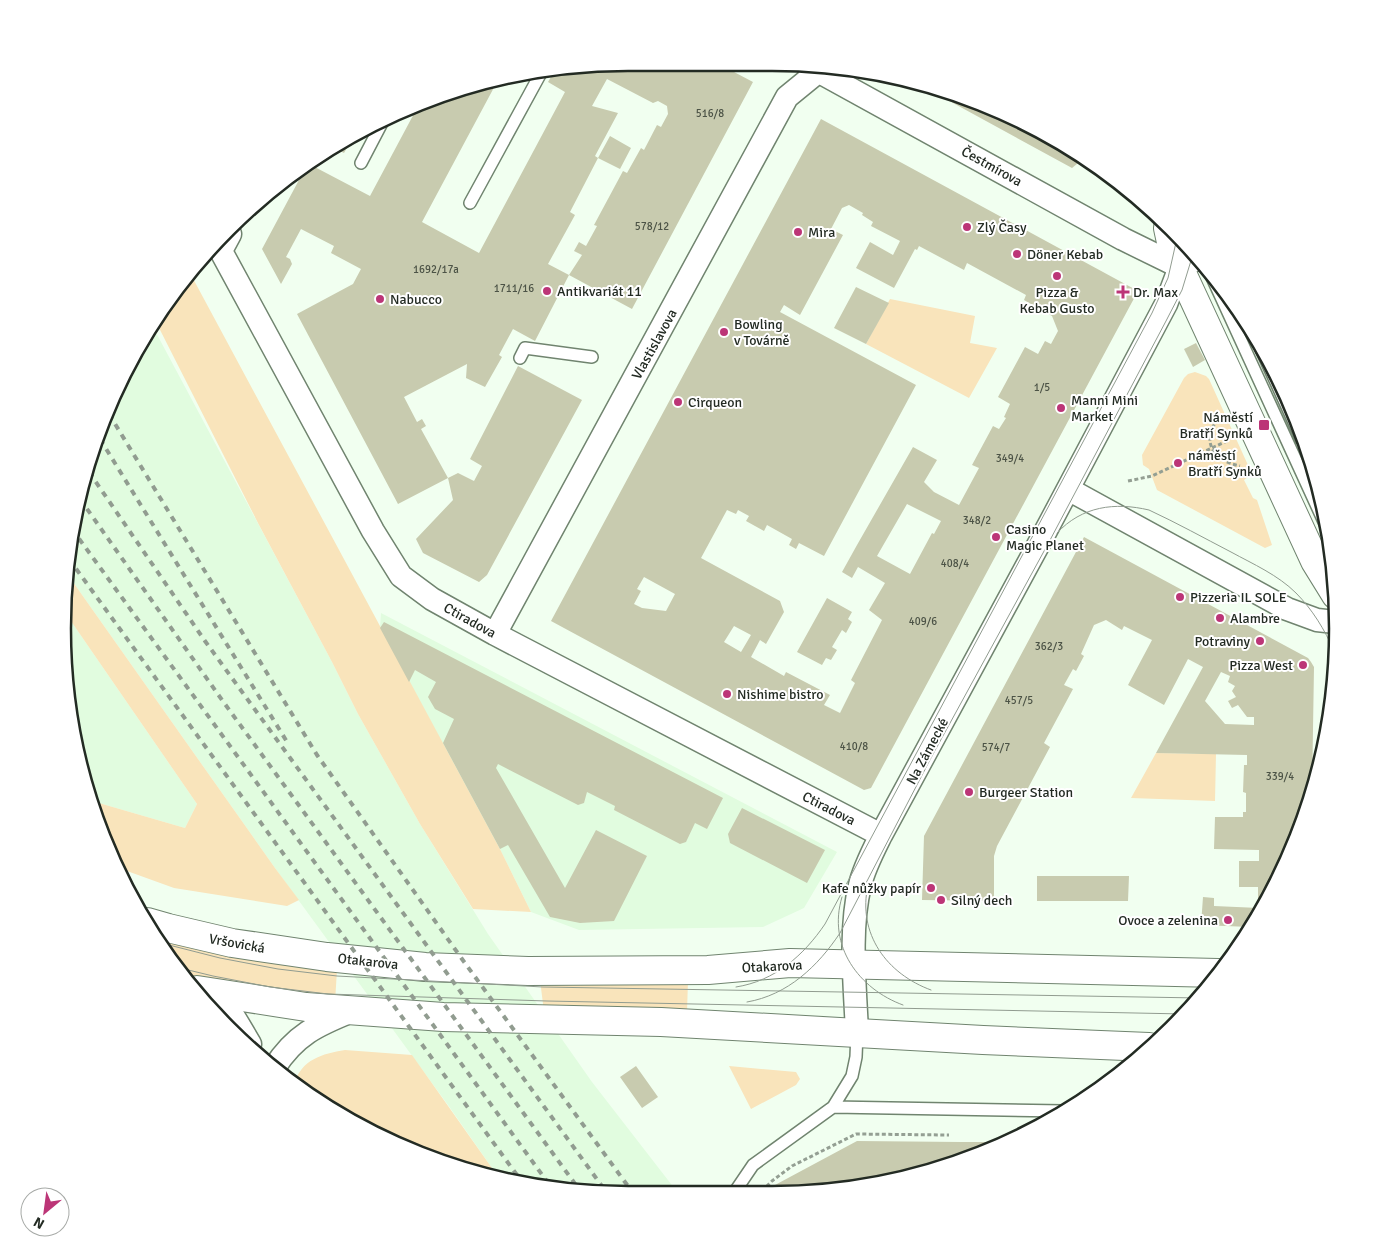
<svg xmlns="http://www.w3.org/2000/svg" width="1400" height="1257" font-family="Signika,sans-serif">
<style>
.built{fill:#e1fcdf}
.green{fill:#f9e4bb}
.building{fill:#c8cbaf;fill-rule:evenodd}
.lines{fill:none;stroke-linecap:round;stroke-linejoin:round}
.service-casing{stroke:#70846f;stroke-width:14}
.minor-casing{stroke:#70846f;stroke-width:25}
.tertiary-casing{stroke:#70846f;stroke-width:30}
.secondary-casing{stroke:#70846f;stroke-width:30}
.path{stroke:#949f93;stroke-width:3;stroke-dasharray:4 2.5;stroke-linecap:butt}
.service{stroke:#fff;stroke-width:11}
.minor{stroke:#fff;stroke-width:22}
.tertiary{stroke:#fff;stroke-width:28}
.secondary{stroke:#fff;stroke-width:28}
.tram{stroke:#919c90;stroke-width:1}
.rail{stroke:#919c90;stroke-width:4;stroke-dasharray:6 6;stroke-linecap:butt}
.poi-dot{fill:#bc3577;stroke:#fff;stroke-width:2}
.labels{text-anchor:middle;stroke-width:4;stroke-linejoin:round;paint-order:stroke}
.number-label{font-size:11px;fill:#4c5346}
.street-label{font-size:14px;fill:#232b23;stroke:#fff}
.poi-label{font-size:14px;fill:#232b23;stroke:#fff;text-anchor:start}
.rim{fill:none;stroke:#232b23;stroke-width:2.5}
</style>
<rect width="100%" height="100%" fill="#f1fff0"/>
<path class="built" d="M153,327l179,335 26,52 62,110 68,110 104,148 86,111h-87l-92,-15 -51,-73 -173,-237 -207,-293 5,-57 48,-140z
M64,611l133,193 -12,24 -93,-27 -10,-26 -19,-146z
M381,613l456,239 -33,56 -41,19 -184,3 -48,-18 -31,-63 -120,-221z"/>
<path class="green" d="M190,273l310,576 31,63 -58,-3 -53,-85 -62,-110 -26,-52 -73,-137 -103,-203 24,-38z
M890,299l85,17 -5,27 27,5 -28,50 -103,-54z
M1195,372l11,4 3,3 43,95 -8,6 9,18 4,2 15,45 -7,3 -108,-58 -8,-21 -6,-4 -1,-10 42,-77 4,-4z
M68,575l207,293 24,32 -12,6 -113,-18 -58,-21 -24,-66 93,27 12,-24 -133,-193z
M1156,753l60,1 -1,47 -84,-3z
M155,934l182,36 -2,32 -121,-19 -33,-9z
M540,980l148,1 -1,31h-143z
M345,1050l67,5 87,123 -17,-3 -104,-39 -84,-52c8,-25 28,-30 51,-34z
M729,1066l67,6 4,7 -4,6 -45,24z"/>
<path class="building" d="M628,62l89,1 36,19 -121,227 -63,-34 13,-20 -8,-4 5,-9 7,4 11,-20 -3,-1 29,-54 4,2 14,-25 3,2 13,-25 4,2 7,-13 -1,-8 -9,-5 -5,2 -46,-24 -15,27 26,7 -23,43 3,2 -28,54 5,3 -27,49 21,11 -34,66 -22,-12 -14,26 3,2 -17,30 -19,-9 1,-14 -63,33 13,25 5,-3 4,7 -5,3 27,49 10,-5 16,8 8,-15 -12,-7 48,-93 64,34 -95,175 -8,7 -56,-29 -7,-14 37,-39 -5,-22 -50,26 -101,-190 56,-30 8,-15 -30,-16 3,-7 -33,-17 -15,28 4,2 2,5 -11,20 -19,-35 45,-84 2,-1 61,32 47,-88 81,-28 -76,142 57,31 86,-161 -17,-10 7,-12z
M922,86l66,19 67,33 28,21 -11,9z
M821,119l317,172 -267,497 -7,2 -313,-169zM849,205l14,8 -1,2 11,7 -2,4 29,15 -7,14 -23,-13 -14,26 38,20 21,-39 2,1 2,-4 45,24 3,-7 59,32 -2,5 28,16 6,15 -7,13 -6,-3 -7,13 -13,-7 -27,50 12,7 -6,13 2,1 -7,11 -6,-3 -21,39 7,3 -20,37 -25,-13 -10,-10 13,-22 -24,-13 -56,98 -15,27 10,6 6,-11 27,16 -16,27 13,10 -31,60 4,3 -15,30 -16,-8 6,-10 -44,-23 -2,4 -33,-19 9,-17 6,4 18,-32 -4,-11 -79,-43 26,-48 9,4 2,-4 11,6 -3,5 18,10 3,-6 25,14 -3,6 7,4 3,-6 25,13 92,-171 -136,-73 4,-7 16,10 43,-80 -12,-6 11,-21zM907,504l34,17 -7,13 -2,-1 -22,41 -33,-18zM644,577l31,17 -9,17 -24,-3 -8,-4 7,-13 -4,-2zM734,626l17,9 -10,17 -17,-10z
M610,136l21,12 -11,21 -22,-11z
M353,137l-9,16 -10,-5 14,-8z
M856,287l33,16 -23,41 -32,-16z
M1196,343l9,17 -12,7 -9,-18z
M1084,537l224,121 3,4 3,5 -2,125 -5,19 -44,96h-5v-20h-19v-26h20v-11l-45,-1 1,-32h28v-5h3v-19l-3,-1 1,-27h3v-10l-91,-2 47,-86 -15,-8 -24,46 -36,-20 24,-45 -28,-14 -2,4 -16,-10 -12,5 -13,29 3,2 -8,15 -3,-2 -9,16 9,4 -29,54 6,4 -53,99 -3,10v45l-72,-1 2,-64zM1221,672l9,4 -2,6 7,4 -3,5 4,6 -8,4 4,7 6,-3 9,12h7v8l-29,-1 -20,-23z
M827,598l25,14 -4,7 4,3 -6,11 -4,-3 -10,17 5,3 -6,10 -5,-2 -4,7 -25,-13z
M384,622l339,176 -16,31 -12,-6 -9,19 -6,2 -66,-34 1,-4 -28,-14 -3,11 -6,2 -80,-41 -2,4 69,120 31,-58 51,26 -33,65 -34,2 -30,-6 -42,-72 -8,4 -57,-106 11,-24 -19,-10 -7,-12 8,-15 -21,-12 -6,12 -29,-54z
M742,808l83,42 -18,33 -77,-40 -2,-9z
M1037,876h92l-1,25h-91z
M1203,897l11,1v8l45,2v8l-9,11 -49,-2z
M636,1066l22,31 -16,11 -22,-31z
M857,1141l104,1h46l-89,33 -110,18h-28l-5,-8z"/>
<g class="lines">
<g class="service-casing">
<path id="service" d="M361,163l23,-44
M470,203l72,-132
M1210,273l116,253
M1261,349l41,91
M520,358l5,-10 67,9
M833,1107l230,4
M734,1193l19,-28 80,-58 19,-31 4,-19 1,-25"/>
</g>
<g class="minor-casing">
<path id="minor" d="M807,65l316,174 57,28
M230,234l-7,13 -1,6 151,278 28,45 31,23 63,35 386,201
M1068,489l219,120 30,11 18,2
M495,634l292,-537 38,-31
M210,1003l24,14 16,27
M857,1032c-2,-46 -8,-102 3,-147 4,-17 13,-34 21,-50l161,-297 124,-234 14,-37 17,-8
M274,1068c21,-33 43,-43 78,-57"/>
</g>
<g class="tertiary-casing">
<path id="tertiary" d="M1168,228l6,28 141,305 21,34"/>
</g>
<g class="secondary-casing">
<path id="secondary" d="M147,922l21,6 64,15 95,14 98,10 103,4 180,-1 82,-7 428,10
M197,990l109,17 137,10 218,5 322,18 166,7"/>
</g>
<path class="path" d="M1218,419c-18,23 -4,42 22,47
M1128,481l24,-5 77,-36
M762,1191l10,-10 20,-15 64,-32 93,1"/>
<use href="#service" class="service"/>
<use href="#minor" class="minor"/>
<use href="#tertiary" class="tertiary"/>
<use href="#secondary" class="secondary"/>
<path class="tram" d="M1057,533c25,-27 58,-31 92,-23 28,13 55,28 82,42 22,12 47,23 65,41 16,16 29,37 38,58
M868,885c-11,49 19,89 63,105
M842,897c-15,49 17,92 61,108
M161,943l59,15 58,11 59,7 206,11 657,11
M176,967l37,9 57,11 58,7 219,7 637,13
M736,987c39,-6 68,-32 89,-63l327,-611 16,-35 9,-40
M747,1002c41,-7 71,-36 93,-69l92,-177 117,-214 117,-221 16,-31 11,-36"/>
<path class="rail" d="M109,414l208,341 145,204 171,234
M100,439l189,306
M89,472l116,169 402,552
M80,499l142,201 359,492
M72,529l479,658
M69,559l453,623"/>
</g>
<g class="poi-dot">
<circle cx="967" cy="227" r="5"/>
<circle cx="798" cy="232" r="5"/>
<circle cx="1017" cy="254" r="5"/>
<circle cx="1057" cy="276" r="5"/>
<circle cx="547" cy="291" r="5"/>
<path d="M1120.5 284.5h5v5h5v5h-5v5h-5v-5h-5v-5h5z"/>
<circle cx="380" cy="299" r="5"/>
<circle cx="724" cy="332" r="5"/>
<circle cx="678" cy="402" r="5"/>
<circle cx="1061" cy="408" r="5"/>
<rect x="1258" y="419" width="12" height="12" rx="2.5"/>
<circle cx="1178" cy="463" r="5"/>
<circle cx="996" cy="537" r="5"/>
<circle cx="1180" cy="597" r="5"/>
<circle cx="1220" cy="618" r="5"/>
<circle cx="1260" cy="641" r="5"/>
<circle cx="1303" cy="665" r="5"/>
<circle cx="727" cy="694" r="5"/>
<circle cx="969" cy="792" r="5"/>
<circle cx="931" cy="888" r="5"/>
<circle cx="941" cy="900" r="5"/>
<circle cx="1228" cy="920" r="5"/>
</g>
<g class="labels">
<g class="number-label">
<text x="710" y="117">516/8</text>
<text x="652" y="230">578/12</text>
<text x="436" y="273">1692/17a</text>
<text x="514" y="292">1711/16</text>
<text x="1042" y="391">1/5</text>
<text x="1010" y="462">349/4</text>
<text x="977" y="524">348/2</text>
<text x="955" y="567">408/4</text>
<text x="923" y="625">409/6</text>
<text x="1049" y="650">362/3</text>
<text x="1019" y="704">457/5</text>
<text x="854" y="750">410/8</text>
<text x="996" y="751">574/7</text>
<text x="1280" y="780">339/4</text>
</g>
<g class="street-label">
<text transform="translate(992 166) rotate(29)" y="5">Čestmírova</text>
<text transform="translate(654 344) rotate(-61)" y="5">Vlastislavova</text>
<text transform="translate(470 620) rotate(29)" y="5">Ctiradova</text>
<text transform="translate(927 751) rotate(-62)" y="5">Na Zámecké</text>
<text transform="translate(829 808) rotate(27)" y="5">Ctiradova</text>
<text transform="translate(237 943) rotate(10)" y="5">Vršovická</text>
<text transform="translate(368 961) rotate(6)" y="5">Otakarova</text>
<text transform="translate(772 966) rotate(-3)" y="5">Otakarova</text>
</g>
<g class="poi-label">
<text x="977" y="232">Zlý Časy</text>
<text x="808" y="237">Mira</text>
<text x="1027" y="259">Döner Kebab</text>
<text x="557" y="296">Antikvariát 11</text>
<text x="1057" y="297" text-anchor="middle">Pizza &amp;<tspan x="1057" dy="16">Kebab Gusto</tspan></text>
<text x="1133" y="297">Dr. Max</text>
<text x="390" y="304">Nabucco</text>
<text x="734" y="329">Bowling<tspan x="734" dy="16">v Továrně</tspan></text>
<text x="1071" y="405">Manni Mini<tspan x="1071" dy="16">Market</tspan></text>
<text x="688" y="407">Cirqueon</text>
<text x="1253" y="422" text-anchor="end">Náměstí<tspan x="1253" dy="16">Bratří Synků</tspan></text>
<text x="1188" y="460">náměstí<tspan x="1188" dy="16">Bratří Synků</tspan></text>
<text x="1006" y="534">Casino<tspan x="1006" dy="16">Magic Planet</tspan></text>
<text x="1190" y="602">Pizzeria IL SOLE</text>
<text x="1230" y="623">Alambre</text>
<text x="1250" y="646" text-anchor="end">Potraviny</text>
<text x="1293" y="670" text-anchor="end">Pizza West</text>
<text x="737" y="699">Nishime bistro</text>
<text x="979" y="797">Burgeer Station</text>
<text x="921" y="893" text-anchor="end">Kafe nůžky papír</text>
<text x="951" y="905">Silný dech</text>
<text x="1218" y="925" text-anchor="end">Ovoce a zelenina</text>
</g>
</g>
<path d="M0 0H1400V1257H0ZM628 71H772A557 557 0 0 1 1329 628V629A557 557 0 0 1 772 1186H628A557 557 0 0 1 71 629V628A557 557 0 0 1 628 71Z" fill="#fff" fill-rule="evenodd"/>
<path class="rim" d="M628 71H772A557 557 0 0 1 1329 628V629A557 557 0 0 1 772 1186H628A557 557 0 0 1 71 629V628A557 557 0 0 1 628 71Z"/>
<g transform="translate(45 1212) rotate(209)"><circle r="24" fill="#ffffff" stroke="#a7aaa7"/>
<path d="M0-4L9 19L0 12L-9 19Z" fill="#bc3577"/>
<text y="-8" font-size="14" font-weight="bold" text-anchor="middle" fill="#232b23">N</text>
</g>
</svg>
